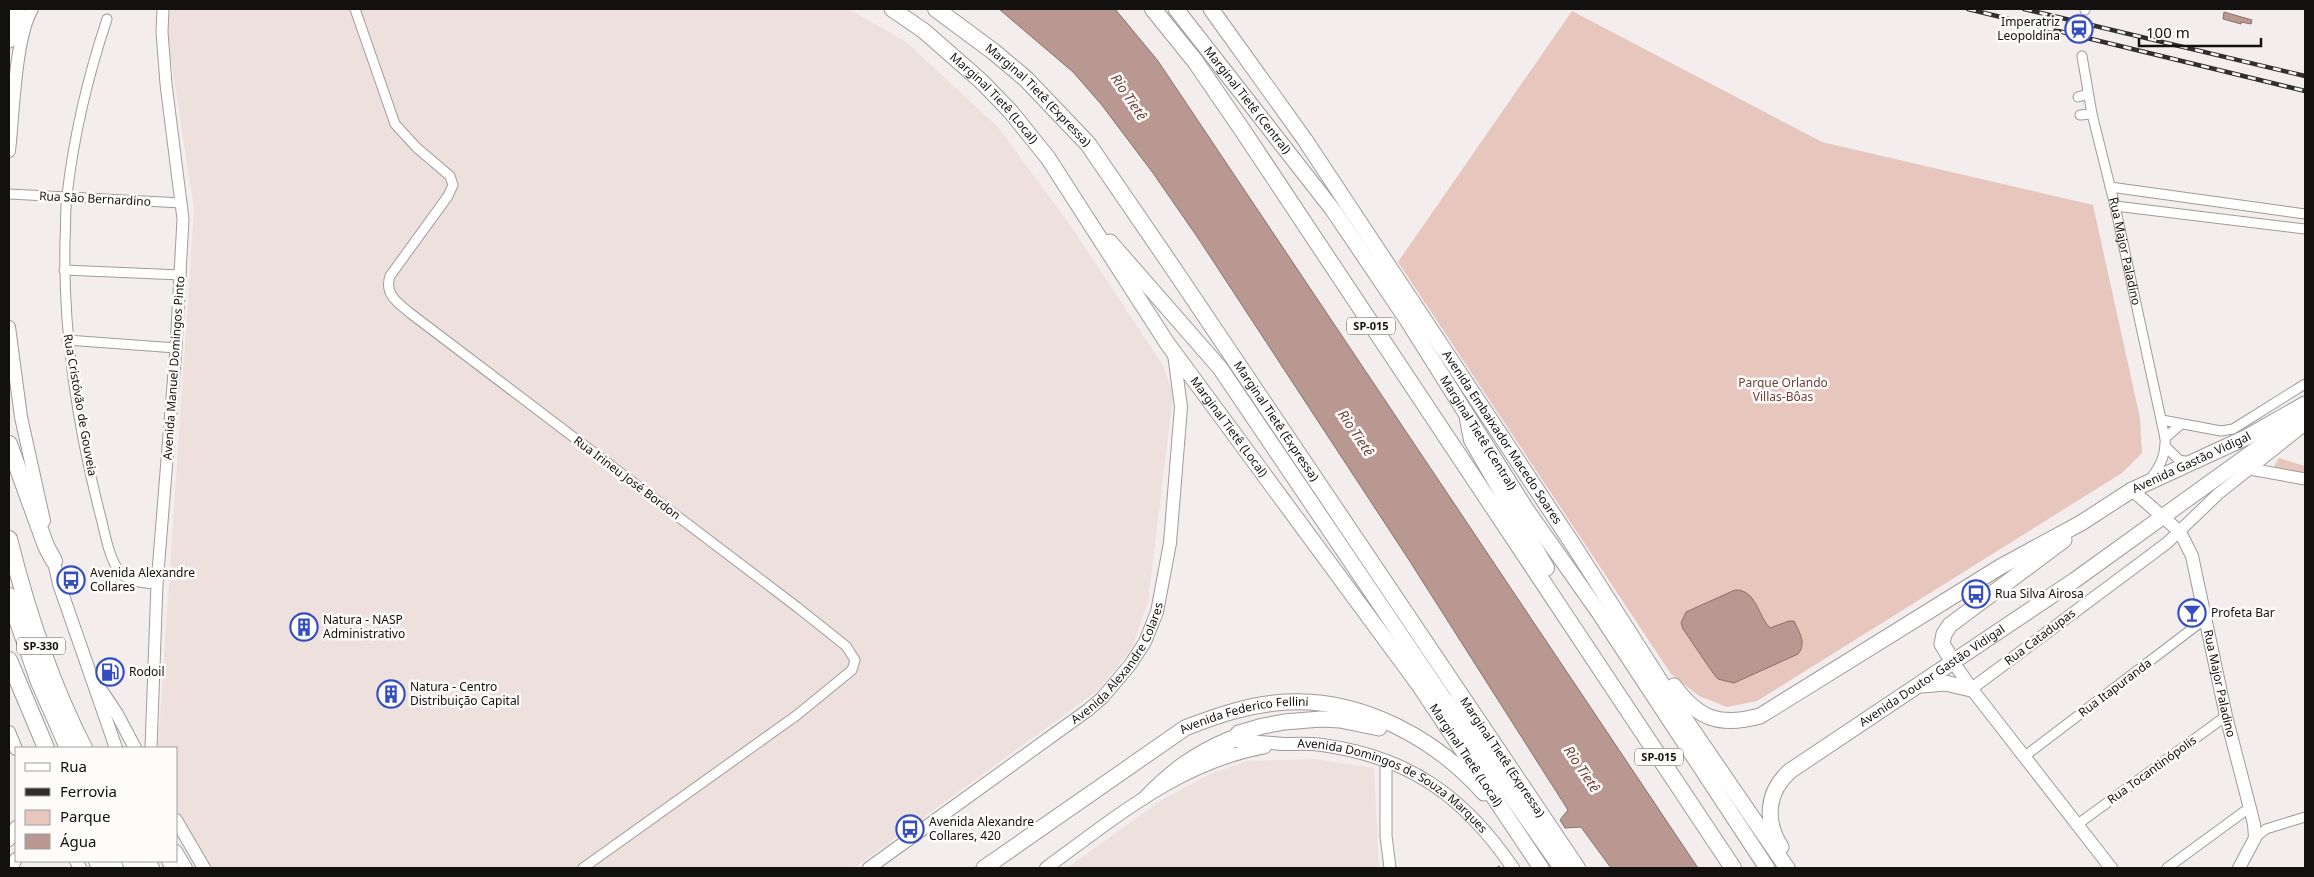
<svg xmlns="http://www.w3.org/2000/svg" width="2314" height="877" font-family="'Noto Sans',sans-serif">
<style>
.built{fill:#eee0dd}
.green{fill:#e7c6be}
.water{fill:#b99891;stroke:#87706a}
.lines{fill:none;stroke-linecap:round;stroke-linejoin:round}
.stream{stroke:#87706a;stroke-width:2.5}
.minor-casing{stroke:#a09b9a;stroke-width:11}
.tertiary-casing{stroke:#a09b9a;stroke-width:13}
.secondary-casing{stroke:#a09b9a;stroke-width:14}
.trunk-casing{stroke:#a09b9a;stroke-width:17}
.motorway-casing{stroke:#a09b9a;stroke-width:18}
.minor{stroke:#fff;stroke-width:9}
.tertiary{stroke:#fff;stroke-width:11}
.secondary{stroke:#fff;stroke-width:12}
.trunk{stroke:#fff;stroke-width:15}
.motorway{stroke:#fff;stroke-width:16}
.rail-casing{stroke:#312f2e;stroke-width:4.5}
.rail{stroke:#fefcfb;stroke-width:2.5;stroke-dasharray:8;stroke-linecap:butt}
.labels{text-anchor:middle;stroke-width:5;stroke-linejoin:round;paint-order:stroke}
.shield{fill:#fefcfb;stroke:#5a5856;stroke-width:1}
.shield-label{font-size:11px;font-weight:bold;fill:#131110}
.poi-label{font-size:12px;fill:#131110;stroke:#fefcfb;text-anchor:start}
.street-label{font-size:12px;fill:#131110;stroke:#fefcfb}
.park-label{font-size:12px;fill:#703f35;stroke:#fefcfb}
.water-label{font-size:14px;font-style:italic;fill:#734338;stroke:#fefcfb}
</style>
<rect width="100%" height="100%" fill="#f3eeed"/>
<path class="built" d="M170,9h679l57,33 92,85 72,98 94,142 9,28 -25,207 -16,46 -35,43 -243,177h-645l-33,-55v-65h-18l36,-539 -26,-169z
M1314,759l60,9 5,100h-312l96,-69 47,-25 37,-13z"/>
<path class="green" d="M1572,11l250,131 271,63 47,213 2,35 -20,20 -365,228 -30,6 -28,-11 -28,-22 -273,-412z
M2279,458l26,8v9l-32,-7z"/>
<path class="water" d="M999,9h116l43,52 540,807h-87l-30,-41 -16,1 -5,-8 8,-10 -159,-250 -211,-322 -45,-65 -52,-69 -28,-32z
M2224,12l28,8 -1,4 -10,-2v2l-18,-5z
M1735,590c21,-1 23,26 35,38l19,-7h5c5,11 13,22 4,33l-64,29 -16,-4 -5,-6 -30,-44 -2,-6 5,-11z"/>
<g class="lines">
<path class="stream" d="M1498,868l1,-1"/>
<g class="minor-casing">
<g id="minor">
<path d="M355,9l40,115 22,24 33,28 3,9 -5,11 -58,80c-6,18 7,26 20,37l387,294 49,39 9,14 -3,10 -55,45 -214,153"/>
<path d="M2085,10v-1"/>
<path d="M107,19c-19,57 -33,116 -40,176 -2,15 -1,31 -2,46 -2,92 12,184 35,273 5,18 8,42 19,57 9,12 24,12 38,13"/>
<path id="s1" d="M2082,56l10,58 23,92 50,232c1,16 -4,27 -14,40"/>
<path d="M2078,97l10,-3"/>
<path d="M2080,115l12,-1"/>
<path d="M2110,187l195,27"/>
<path d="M9,194l173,9"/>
<path d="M2115,206l190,23"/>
<path d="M64,270l117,5"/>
<path d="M67,340l109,8"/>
<path d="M2162,420l59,11 12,-2 72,-45"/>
<path d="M2165,438l16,-14"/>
<path d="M2166,447l13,13 11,2"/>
<path d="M2025,756l180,-137"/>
<path d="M2078,824l148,-108"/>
<path d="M2255,838l11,-9 39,-12"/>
<path d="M2167,868l82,-60"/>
</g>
</g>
<g class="tertiary-casing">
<path id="tertiary" d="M2250,469l55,10
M1971,689l196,-146 51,-49 87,-69
M151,748l6,-164 19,-236 7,-129 -17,-135 -4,-52 1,-23
M1386,761v75l4,32"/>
</g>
<g class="secondary-casing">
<g id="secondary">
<path d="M9,151c4,-35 6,-114 23,-142"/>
<path d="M9,327l12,90 23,104"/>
<path id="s2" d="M2132,490l48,42 12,24 34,160 28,108 1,14 -16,30"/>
<path d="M52,553l7,31 57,164"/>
<path d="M1953,662l21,30 137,176"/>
<path d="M101,690l16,24 18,34"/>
<path d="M9,732l7,17"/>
<path id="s3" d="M1143,799c26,-28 52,-47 86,-61l9,3c15,0 31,2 46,3 12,0 25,-1 38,1 87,12 142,51 191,123"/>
<path d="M176,820l28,48"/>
<path d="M9,840l7,-13"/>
<path d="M176,851l10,17"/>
<path d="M76,861l4,7"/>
<path d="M168,861l4,7"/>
<path d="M11,868l5,-9"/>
<path id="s4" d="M869,868l219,-158 14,-12 28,-33 15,-23 12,-30 13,-69 11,-136 -7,-53"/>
<path d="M1046,868c69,-50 133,-105 219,-121"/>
</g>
</g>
<g class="trunk-casing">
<g id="trunk">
<path id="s5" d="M892,9l32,22 57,50 30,31 37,46 119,185 252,342 122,183"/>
<path id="s6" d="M1176,9l157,201 73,108 120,191 72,102 169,257"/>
<path id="s7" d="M1211,9l94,131 267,403 104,163 111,162"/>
<path d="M9,40l8,-31"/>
<path d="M1110,242l110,126 226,334 5,11"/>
<path d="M1953,662l-11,-18 2,-10 6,-9 114,-85"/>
<path d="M1922,685l23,-2 26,6"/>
<path id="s8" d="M1674,686c24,33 46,41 86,30l240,-149 81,-44 51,-33 115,-53 58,-33"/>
<path d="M1191,770l40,-29 8,-8 24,-7 21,-4 37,-3 19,1 39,8"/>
<path id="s9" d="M1781,847c-17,-26 -14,-56 9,-76l285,-191 226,-163"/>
<path id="s10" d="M984,868l201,-140c33,-13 66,-24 102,-26 75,-4 149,37 197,91"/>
</g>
</g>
<g class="motorway-casing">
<g id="motorway">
<path id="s11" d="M936,9l58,43 32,27 62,65 83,121 406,603"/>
<path d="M1153,9l42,52 48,70 490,737"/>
<path d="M1468,419l4,21 74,128"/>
<path d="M9,444l37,102 8,15"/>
<path d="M9,539c18,72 41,143 75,209"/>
<path d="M9,596l30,86 29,66"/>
<path d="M9,660l37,88"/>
<path d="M1446,702l116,166"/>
<path d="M97,861l4,7"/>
<path d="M110,861l5,7"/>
<path d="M130,861l5,7"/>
<path d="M147,861l4,7"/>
</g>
</g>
<use href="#minor" class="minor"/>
<use href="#tertiary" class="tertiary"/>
<use href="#secondary" class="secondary"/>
<use href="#trunk" class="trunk"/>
<use href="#motorway" class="motorway"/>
<g class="rail-casing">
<path id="rail" d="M1968,9l337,82
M2024,9l281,67"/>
</g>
<use href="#rail" class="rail"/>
</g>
<defs>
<g id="station-ring" transform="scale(1.4375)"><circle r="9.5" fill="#fefcfb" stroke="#334ec0" stroke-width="1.5"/><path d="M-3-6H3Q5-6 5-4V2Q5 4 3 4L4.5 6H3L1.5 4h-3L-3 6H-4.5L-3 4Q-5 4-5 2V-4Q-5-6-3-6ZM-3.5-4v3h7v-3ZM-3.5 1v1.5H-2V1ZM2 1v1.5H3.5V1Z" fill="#334ec0"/></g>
<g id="bus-ring" transform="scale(1.4375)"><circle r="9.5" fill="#fefcfb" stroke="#334ec0" stroke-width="1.5"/><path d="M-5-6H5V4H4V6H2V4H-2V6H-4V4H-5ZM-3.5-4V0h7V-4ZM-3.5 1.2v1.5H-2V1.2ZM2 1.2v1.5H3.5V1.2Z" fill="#334ec0"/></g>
<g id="bar-ring" transform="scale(1.4375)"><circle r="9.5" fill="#fefcfb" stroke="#334ec0" stroke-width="1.5"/><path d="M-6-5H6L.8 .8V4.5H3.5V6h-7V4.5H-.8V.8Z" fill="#334ec0"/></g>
<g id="building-ring" transform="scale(1.4375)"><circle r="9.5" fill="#fefcfb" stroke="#334ec0" stroke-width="1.5"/><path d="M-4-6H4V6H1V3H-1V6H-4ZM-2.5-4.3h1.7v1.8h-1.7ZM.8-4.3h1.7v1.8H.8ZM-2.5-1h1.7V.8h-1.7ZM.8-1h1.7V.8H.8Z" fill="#334ec0"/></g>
<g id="fuel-ring" transform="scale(1.4375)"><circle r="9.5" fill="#fefcfb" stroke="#334ec0" stroke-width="1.5"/><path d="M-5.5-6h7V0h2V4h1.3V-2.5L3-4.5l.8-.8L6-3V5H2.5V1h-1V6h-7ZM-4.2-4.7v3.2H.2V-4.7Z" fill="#334ec0"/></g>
</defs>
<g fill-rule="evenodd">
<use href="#station-ring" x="2079" y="29"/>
<use href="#bus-ring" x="71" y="580"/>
<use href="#bus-ring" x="1976" y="594"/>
<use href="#bar-ring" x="2192" y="613"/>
<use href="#building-ring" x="304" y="627"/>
<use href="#fuel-ring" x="110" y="672"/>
<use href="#building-ring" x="391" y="694"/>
<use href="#bus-ring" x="910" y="829"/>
</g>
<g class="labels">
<g class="shield">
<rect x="1347" y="317.5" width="48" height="17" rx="4"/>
<rect x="17" y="637.5" width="48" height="17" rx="4"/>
<rect x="1635" y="748.5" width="48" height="17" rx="4"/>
</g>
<g class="shield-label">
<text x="1371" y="330">SP-015</text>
<text x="41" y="650">SP-330</text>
<text x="1659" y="761">SP-015</text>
</g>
<g class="poi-label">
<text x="2060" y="26" text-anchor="end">Imperatriz<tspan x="2060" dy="14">Leopoldina</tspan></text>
<text x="90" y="577">Avenida Alexandre<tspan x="90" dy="14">Collares</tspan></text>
<text x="1995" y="598">Rua Silva Airosa</text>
<text x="2211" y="617">Profeta Bar</text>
<text x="323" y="624">Natura - NASP<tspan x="323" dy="14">Administrativo</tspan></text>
<text x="129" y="676">Rodoil</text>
<text x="410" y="691">Natura - Centro<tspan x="410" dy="14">Distribuição Capital</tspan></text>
<text x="929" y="826">Avenida Alexandre<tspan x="929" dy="14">Collares, 420</tspan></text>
</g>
<g class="street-label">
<text dy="4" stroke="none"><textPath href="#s11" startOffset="134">Marginal Tietê (Expressa)</textPath></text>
<text dy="4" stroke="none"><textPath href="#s5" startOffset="136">Marginal Tietê (Local)</textPath></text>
<text dy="4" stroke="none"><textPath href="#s6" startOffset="116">Marginal Tietê (Central)</textPath></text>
<text transform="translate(95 199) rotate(3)" y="4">Rua São Bernardino</text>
<text dy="4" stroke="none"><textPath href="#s1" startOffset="200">Rua Major Paladino</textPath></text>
<text transform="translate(174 368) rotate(-86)" y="4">Avenida Manuel Domingos Pinto</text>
<text transform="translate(80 405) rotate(80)" y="4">Rua Cristóvão de Gouveia</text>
<text dy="4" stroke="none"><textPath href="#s11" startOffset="539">Marginal Tietê (Expressa)</textPath></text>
<text dy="4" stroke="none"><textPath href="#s5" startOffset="541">Marginal Tietê (Local)</textPath></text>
<text dy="4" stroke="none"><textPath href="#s6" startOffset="521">Marginal Tietê (Central)</textPath></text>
<text dy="4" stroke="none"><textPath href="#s7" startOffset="518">Avenida Embaixador Macedo Soares</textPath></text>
<text dy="4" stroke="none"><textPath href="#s8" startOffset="600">Avenida Gastão Vidigal</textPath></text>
<text transform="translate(627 478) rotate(37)" y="4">Rua Irineu José Bordon</text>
<text transform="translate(2040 637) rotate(-37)" y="4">Rua Catadupas</text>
<text dy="4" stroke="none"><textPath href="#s4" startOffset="326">Avenida Alexandre Colares</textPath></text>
<text dy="4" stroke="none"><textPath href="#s9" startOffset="255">Avenida Doutor Gastão Vidigal</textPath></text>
<text dy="4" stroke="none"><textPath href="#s2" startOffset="221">Rua Major Paladino</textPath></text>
<text transform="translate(2115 688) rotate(-37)" y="4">Rua Itapuranda</text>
<text dy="4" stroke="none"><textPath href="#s10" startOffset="306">Avenida Federico Fellini</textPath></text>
<text dy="4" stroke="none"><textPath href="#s5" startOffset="946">Marginal Tietê (Local)</textPath></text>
<text dy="4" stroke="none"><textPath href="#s11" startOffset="944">Marginal Tietê (Expressa)</textPath></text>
<text transform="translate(2152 770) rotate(-36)" y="4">Rua Tocantinópolis</text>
<text dy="4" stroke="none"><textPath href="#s3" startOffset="282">Avenida Domingos de Souza Marques</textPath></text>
</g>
<g class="park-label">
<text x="1783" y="387">Parque Orlando<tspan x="1783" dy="14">Villas-Bôas</tspan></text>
</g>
<g class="water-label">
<text transform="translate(1129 97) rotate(56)" y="5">Rio Tietê</text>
<text transform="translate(1356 433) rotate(56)" y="5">Rio Tietê</text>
<text transform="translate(1582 769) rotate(56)" y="5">Rio Tietê</text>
</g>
</g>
<rect width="2314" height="877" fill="none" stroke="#131110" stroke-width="20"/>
<rect x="15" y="747" width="162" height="115" fill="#fefcfb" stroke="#a09e9d"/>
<rect x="25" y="763" width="25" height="8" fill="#ffffff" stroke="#a09e9d"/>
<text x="60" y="772" font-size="15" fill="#131110">Rua</text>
<rect x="25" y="788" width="25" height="8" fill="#312f2e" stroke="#a09e9d"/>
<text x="60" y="797" font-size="15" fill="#131110">Ferrovia</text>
<rect x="25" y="810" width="25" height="15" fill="#e7c6be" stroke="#a09e9d"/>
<text x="60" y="822" font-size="15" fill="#131110">Parque</text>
<rect x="25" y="834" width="25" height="15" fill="#b99891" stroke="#a09e9d"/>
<text x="60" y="847" font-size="15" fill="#131110">Água</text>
<path d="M2139 38v8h122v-8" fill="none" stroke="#131110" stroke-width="2.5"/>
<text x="2146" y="38" font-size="15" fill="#131110" stroke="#fefcfb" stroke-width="4" paint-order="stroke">100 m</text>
</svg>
